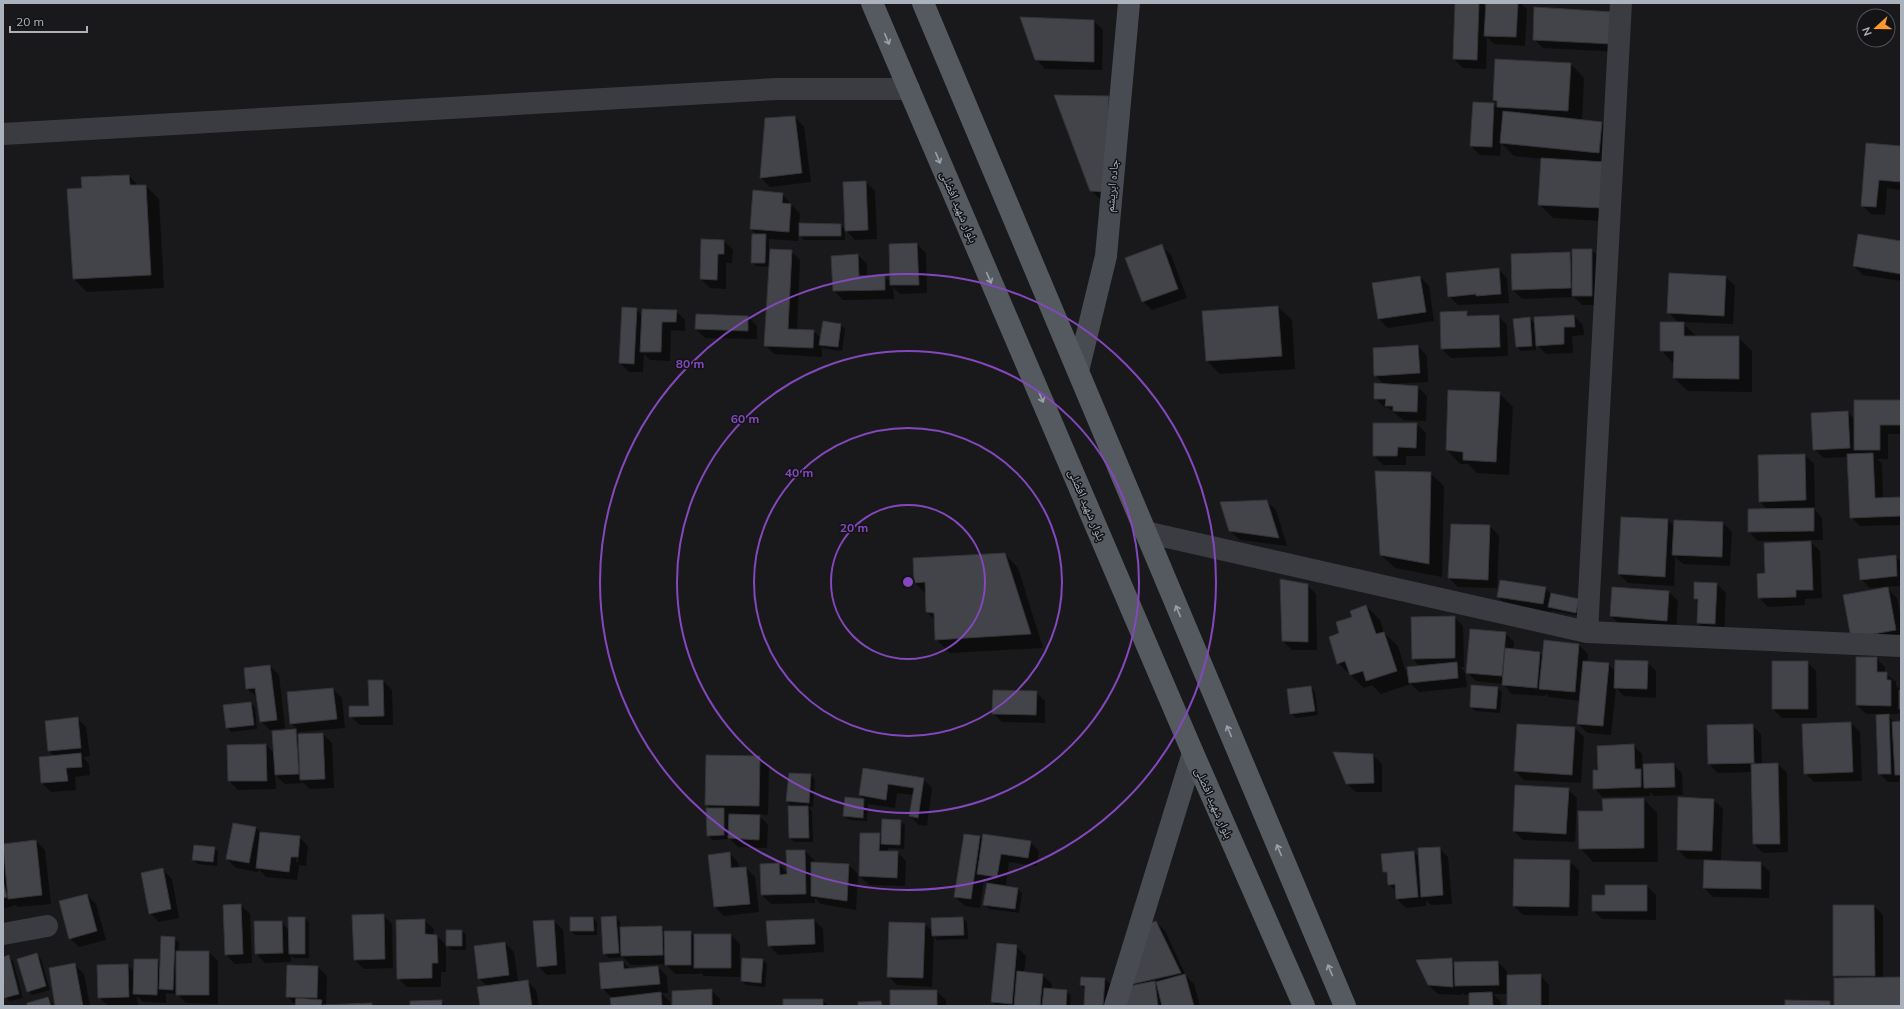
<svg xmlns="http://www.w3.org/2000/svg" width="1904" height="1009" font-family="Mulish,'Noto Naskh Arabic',sans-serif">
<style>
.shadow{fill:#0007;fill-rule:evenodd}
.building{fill:#434449;stroke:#333338}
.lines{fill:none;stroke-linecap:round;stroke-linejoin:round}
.street{stroke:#3a3c41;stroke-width:22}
.secondary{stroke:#484b51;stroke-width:22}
.primary{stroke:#555960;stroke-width:22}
.oneway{stroke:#9aa0aa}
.ring{fill:none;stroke:#8547be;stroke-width:2}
.labels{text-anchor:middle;stroke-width:3;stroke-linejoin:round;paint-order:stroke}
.street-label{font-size:12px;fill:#abb2bc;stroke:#141417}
.centre{fill:#8547be;stroke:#141417;stroke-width:2}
.ring-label{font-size:12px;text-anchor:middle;font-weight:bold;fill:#8547be;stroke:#141417;stroke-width:3;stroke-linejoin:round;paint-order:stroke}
</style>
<rect width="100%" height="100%" fill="#19191b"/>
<path class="shadow" d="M1456,3h26l4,5 1,-5h33l7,6 -2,37 -31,-2 -7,-7 -1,32 -23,-1 -9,-9z
M1613,13l8,39 -78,-4 -9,-9z
M1094,21l9,9 -1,40 -57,-1 -9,-10z
M1571,64l13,14 -2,43 20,2 13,13 1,86 -63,-4 -14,-14 3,-45 -28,-3 -13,-13 -1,13 -20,-1 -9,-9 23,-42 4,4v-4l-4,-4z
M1109,97l13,13 -17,94 -14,-14z
M795,117l9,10 7,55 -41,5 -9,-9z
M1901,147v43l-14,-2 -2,27 -14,-1 -9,-9z
M129,176l10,10h7l13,13 5,89 -77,4 -13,-13 9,-90 -1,-11z
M866,182l9,9 2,48 -22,1 -10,-11v11h-41l-5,-6 -1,7 -29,-2v11l22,1 9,9 -3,70 17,1 7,8 19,-15 5,5 -3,22 -17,-2 -3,-2v10l-48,-3 -9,-9 5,-78 -14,-1 -4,-4 5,-27 -6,-6 31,-35 18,20 -1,10 42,1 5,5z
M724,241l9,9 -1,13h-6v26l-16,-1 -9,-9z
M1901,242v39l-38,-6 -9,-9z
M917,244l9,9 1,40 -27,1 -7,-7 1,12 -51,1 -9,-9 -2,-35 26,-1 9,9v13l17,-1 7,7 -1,-38z
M1162,246l9,9 16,43 -35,12 -9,-9z
M1592,250l9,9v46h-19l-8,-8 -52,2 -9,-9 56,-37 4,4z
M1498,269l9,9 2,25 -51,2 -9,-9z
M1420,277l9,9 5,35 -46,7 -9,-9z
M1726,277l9,9 -2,38 -51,-2 15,15h41l14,14v41l-64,-1 -14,-13v-14l-13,-14 18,-27 -11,-11z
M1278,307l14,13 3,49 -75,5 -13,-13 -4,-49z
M623,308l13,1 6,6 34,-4 9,9v11l-14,-1 -1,31 -20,-1 -6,-6 -1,18h-14l-9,-9z
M1466,312l5,5 27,-1 9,9 1,31 -57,2 -9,-9z
M1574,316l9,9 1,10 -12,1 1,17 -27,1 -10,-10v6l-15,1 -4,-4 13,-28 6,6z
M748,317l9,9v13l-52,-1 -9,-9z
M1418,346l9,10 1,26 -37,2v1l27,2 9,9 -1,25 -23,-1 -14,-12 -5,-1 -9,-9 10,-13 -10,-10z
M1449,391l50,2 14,14 -4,68 -32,-2 -9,-9h-8l-13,-14z
M1901,401v33h-13v25h-11l5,4 1,36 18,-1v27l-41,1 -9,-9 -3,-60 -24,1 -10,-9 34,-37 6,7z
M1417,424l9,9 -1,23h-19v9h-23l-9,-9z
M1805,455l9,9 1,46 7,8 1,22 -65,1 -9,-9 18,-23 -8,-8z
M1430,473l14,13 -2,91 -47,-9 -14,-13z
M1266,501l10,9 11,36 -47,-6 -10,-9z
M1668,520l7,7 48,-4 9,9 -2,34 -47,-2 -8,-7 -1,29 -46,-3 -9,-9z
M1490,526l9,10 -2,52 -39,-1 -9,-9z
M1811,542l9,9 2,47 -17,1v6l-37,2 -9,-10 7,-23z
M1005,554l13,14 25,80 -93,5 -14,-14 -1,-19 -8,-8 -1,-18 -11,-11z
M1895,556l6,6v24l-31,2 -9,-9z
M1717,584l9,9 -2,40 -17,-1 -9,-9 1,-20 -4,-4z
M1307,585l9,9 1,56h-25l-9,-9z
M1545,588l6,6 28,6 2,16 -29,-5v1l-45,-6 -9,-9z
M1888,589l9,9 4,21v21l-49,-2z
M1669,592l9,9 -2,28 -56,-4 -9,-9z
M1366,606l14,14 4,13 14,13 10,33 12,-12 -7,-8 41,-42 9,9 1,41h-4l5,5 2,15 -48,5 -8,-8 -30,10 -9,-9 -8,3 -26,-25 3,-29 12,-16z
M1505,633l9,9 -1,8 27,3 3,3 36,-11 9,9 -1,8 21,2 8,8 31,-10 9,9v27l-32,-2 -8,-8 -5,47 -23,-2 -10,-9 3,-23 -32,-4 -3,-3 -1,2 -33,-2 -9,-10 -27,-3 -9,-9z
M1876,658l9,9v6l11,9v4l5,5 -2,23h-12l8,9 6,-1v58l-2,-2v4h-11l-9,-9 -2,-59h-11l-9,-9z
M1773,662h34l9,9 1,47h-35l-9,-9z
M270,666l9,9 6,53 -15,2 -9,-9 -3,-23 -11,-9z
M383,681l9,9 1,35h-33l-10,-9 20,-9z
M1472,686l26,2 4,4 -2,21 -25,-2 -4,-4z
M1311,687l4,5 3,23 -22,3 -5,-5z
M333,689l9,9 3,30 -48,4 3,3 23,-1 9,9 2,45 -24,1 -6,-6 -19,1 -10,-9 1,14 -38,1 -9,-9 37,-36 8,8 -1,-21 25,-2 -7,-7z
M1036,692l9,9v22l-43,-1 -9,-9z
M250,703l5,4 2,22 -26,3 -4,-5z
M77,718l9,9 4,29 -7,1 6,7 1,11 -15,2 1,13 -25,2 -9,-9 13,-26 -6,-6 -3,-30z
M1851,723l9,9 2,49 -48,1 -9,-9z
M1752,725l9,9 1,31 16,-1 9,9 1,79 -25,1 -9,-9 -2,-72 -34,1 -9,-9z
M1575,728l9,9 -3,46 -57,-3 -9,-9z
M1633,745l9,9 1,11 30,-1 9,9 1,22 -29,1 -4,-4v4l-47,1 -9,-9 5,-17z
M1373,755l9,9v28h-26l-10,-9z
M760,757l9,9 -1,49 -10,-1 10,11 -1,23 -29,-1 -10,-10v2l-15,1 -5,-4 2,-27 -4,-5zM728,814h2v15h-2z
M864,769l59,10 9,9 -5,38 -8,-1 -9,-9 3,-21 -16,-2 -2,15 -27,-4 -1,17 -18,-1 -5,-4 2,-18 19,2 -5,-5z
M811,775l4,5 -2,27h-5l4,4 1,31h-19l-4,-4 3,-31 -6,-6z
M1568,789l9,9 -2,44 -52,-2 -9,-9z
M1644,799l13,14 1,49h-65l-13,-14z
M1714,800l9,9 -2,51 -34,-1 -9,-9z
M900,821l5,4 -1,24 -16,-1v4h9l9,9 -1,25 -36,-1 -9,-9 1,-42h18l3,3z
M234,824l22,4 5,5 38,4 9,9 -2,20 -7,-1 -2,15 -31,-3 -7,-8 -1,3 -22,-4 -9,-9zM298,844h2l-2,18h-2z
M980,837l3,4 47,1 9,9 -2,15 -28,-4 -3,23 -19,-2 -3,-4 -4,29 -15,-2 -10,-9z
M36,841l9,9 6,54 -33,3 -2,-2 -13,4v-50l2,4z
M214,848l4,4 -1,14 -19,-2 -5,-4z
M1439,848l9,9 4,47 -21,1 -5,-5v6l-20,2 -9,-9 -1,-8 -7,-7v-8l-5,-5 30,-19 6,6z
M805,851l9,9v3l35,2 9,9 -2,36 -35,-6 -6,-6v5l-44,1 -9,-9 -1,-30 18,-1 9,10z
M729,853l9,9 1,7 7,-1 9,9 4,35 -35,4 -9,-9 -6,-51z
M1569,861l10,9 -1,46 -55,-1 -9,-9z
M1761,863l9,9 -1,26 -56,-1 -9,-9z
M163,870l9,9 7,39 -20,4 -9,-9z
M1606,886h41l9,9v25l-54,-1 -9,-9 13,-14z
M1017,889l5,4 -3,20 -30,-4 -4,-5z
M87,895l9,9 10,36 -27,7 -9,-9z
M241,905l9,9 2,49 -17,1 -9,-9z
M1874,906l9,9v64l18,-1v28h-66l3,-27 -4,-4z
M383,915l9,9 1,44 -29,1 -9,-9z
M616,917l4,5 1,6 40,-1 6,5h23l5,5 36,-2 9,9v33l-36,-1 -4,-4v2h-25l-9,-10 -35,1 -8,-8 -14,1 -5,-5z
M305,918l4,4v36h-15l-3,-3v7l-26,1 -9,-9 25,-32 8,8z
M593,918l4,4v13h-22l-4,-4z
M963,918l4,4 1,17 -31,1 -3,-4 -2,51 -35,-2 -9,-9 37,-52 8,8 -1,-13z
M424,920l10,9 -1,7h4l9,9v27h-5v15h-34l-9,-9z
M814,920l9,9 1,23 -46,3 -9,-10z
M554,921l9,9 3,44 -19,1 -9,-9z
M1156,922l9,9 21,45 8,8 6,22h-76z
M462,931l4,4v15h-14l-5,-4z
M174,938l5,4 -1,10h31l9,9v43l-32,-1 -9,-9 -11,-1v10l-23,-1 -6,-6 1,9 -30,1 -9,-9 28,-32 8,7 23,-12 3,4z
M505,943l9,9 4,30 9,-1 9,9 3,16h-58l6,-20 -8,-8z
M1016,946l10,10 -2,17 18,2 10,9 -1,6 15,1 5,4 -1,11h-74l-4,-4z
M36,954l5,5 9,31 -18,5 -4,-4z
M9,956l4,5 10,37 -13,3 -5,-4 -2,-8v-31z
M1452,959l3,4 43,-1 9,9v5l33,-1 9,10v21h-41v-12h-15l8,8v4h-31v-11h-5l-3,-3v3l-24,-1 -10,-9z
M762,960l5,4 -2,23 -19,-2 -4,-4z
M623,962l7,7 28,-2 9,9 1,17h-7l9,9v4h-58l-1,-9 -9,-9z
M75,965l9,9 6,32h-34z
M288,966l30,1 9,9 -1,30 45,-2 3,2h-78l-9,-10z
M1105,979l9,9 -1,18h-28l1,-16 -5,-5z
M711,990l9,9v7h-47z
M936,991l10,9v6h-55z
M48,998l6,8h-26z
M822,1000l7,6h-45z
M441,1001l5,5h-35z"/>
<path class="building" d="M1455,3h24l-2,57 -24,-1z
M1486,3h32l-2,34 -32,-1z
M1534,7l79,5 -1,32 -79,-4z
M1020,17l74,3v42l-59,-2z
M1495,59l76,4 -3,48 -71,-4v-6l-4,-1z
M1054,95l55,1 -4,96 -15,-1z
M1473,102l21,1 -2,44 -22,-1z
M1503,111l99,11 -3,31 -99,-10z
M795,116l7,57 -42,5 5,-60z
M1866,143l35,3v36l-22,-2 -3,27 -15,-1z
M1541,158l64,4 -3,46 -64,-3z
M129,175l1,10h16l5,90 -78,4 -6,-90 15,-1 -1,-11z
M866,181l2,49 -23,1 -2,-49z
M753,190l30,3 -1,10 9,1 -2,28 -39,-3z
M799,223l42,1v12h-42z
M752,234h14l-1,29h-14z
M1858,234l43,7v33l-48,-8z
M701,239l23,1v14h-6l-1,26 -17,-1z
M917,243l2,42h-29l-1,-41z
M1162,244l16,45 -36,13 -17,-44z
M770,249l22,1 -4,79 26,1 -1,18 -49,-2z
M1572,249h20v47h-20z
M1570,252l1,36 -59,2 -1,-36z
M858,254l1,22 26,-1v15l-52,1 -2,-35z
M1499,268l2,26 -25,2v-2l-28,3 -2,-24z
M1669,273l57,3 -2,40 -57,-3z
M1420,276l6,36 -48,7 -6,-36z
M1278,306l4,50 -76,5 -4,-50z
M622,307l15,1 -3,56 -15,-1z
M642,309l35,1 -1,12h-14l-1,30h-21z
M1467,311v5l32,-1 1,32 -59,2 -1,-37z
M696,314l52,2v15l-53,-2z
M1574,315l1,12h-11v17l-28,2 -2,-29z
M1530,317l2,29 -16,1 -3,-28z
M823,321l18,3 -3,23 -19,-2z
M1660,322h24v14h55v43l-66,-1 1,-27h-14z
M1418,345l2,28 -46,3 -1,-28z
M1374,383l44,3 -1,26 -24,-1v-5h-8l1,-7h-12z
M1448,390l52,2 -4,70 -33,-2v-8l-17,-2z
M1854,400h47v25h-21v25h-26z
M1848,411l2,37 -37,2 -2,-37z
M1373,423h44l-1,25 -18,-1 -1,9h-24z
M1873,453l2,45 26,-1v19l-51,2 -3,-64z
M1805,454l1,46 -47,2 -1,-47z
M1375,471l56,1 -2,92 -49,-9z
M1267,500l12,38 -50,-7 -9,-29z
M1814,508v23l-66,1v-23z
M1621,517l47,2 -3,58 -47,-3z
M1674,520l49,2 -1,35 -50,-2z
M1451,524l39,1 -2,55 -40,-2z
M1811,541l2,49h-17v7l-38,1 -1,-24 8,-1 -1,-30z
M1005,553l26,81 -96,6 -1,-27 -8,-1 -1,-30 -11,1 -1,-25z
M1896,555l1,21 -37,4 -2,-21z
M1280,579l28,5v58l-26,-1z
M1500,580l46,7 -3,17 -46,-7z
M1694,582l23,1 -2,41 -18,-1 1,-24h-4z
M1612,587l57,4 -2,30 -57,-5z
M1888,587l8,43 -45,8 -8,-43z
M1551,593l28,6 -3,14 -28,-6z
M1366,605l10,29 8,-2 13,39 -31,10 -3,-10 -13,4 -5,-14 -8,3 -8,-27 10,-4 -3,-11 16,-5 -2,-6z
M1455,616v42l-43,1 -1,-42z
M1470,629l36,3 -4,44 -36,-3z
M1544,640l35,4 -4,48 -36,-3z
M1505,648l35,4 -3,36 -35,-3z
M1856,657h21v15h10v8h4v26l-35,-1z
M1615,660l33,1 -1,28 -33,-1z
M1583,661l26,2 -6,63 -26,-2z
M1772,661h36v48h-36z
M1457,662l1,16 -49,5 -2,-16z
M270,665l7,55 -17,2 -5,-34 -9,1 -2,-21z
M368,680h15l1,36 -35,1v-11h20z
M1471,685l27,2 -2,22 -26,-2z
M1311,686l4,25 -25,3 -3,-25z
M333,688l4,31 -47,5 -3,-32z
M993,690l44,1 -1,24 -44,-1z
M1899,690h2v19h-2z
M251,702l3,23 -28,3 -3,-23z
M1889,714l2,60h-13l-2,-59z
M78,717l3,31 -33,3 -3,-30z
M1901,721v54h-6l-3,-53z
M1851,722l2,50 -49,2 -2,-50z
M1517,724l58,3 -3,48 -58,-4z
M1753,724l1,39 -46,1 -1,-39z
M296,729l3,45 -24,1 -3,-44z
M323,733l2,46 -25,1 -2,-46z
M266,744l1,37h-39l-1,-36z
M1634,744l1,25h6v18l-48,2v-19h5l-1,-24z
M1333,752l40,2 1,29 -28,1z
M81,753l1,14 -16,1 2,13 -27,2 -2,-26z
M706,755l54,1 -1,50 -54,-1z
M1674,763l1,24 -31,1 -1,-24z
M1778,763l2,81h-27l-2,-80z
M863,768l61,10 -6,40 -9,-2 5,-28 -26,-4 -2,16 -27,-5z
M789,773l22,1 -2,29 -23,-2z
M1515,785l54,3 -3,46 -53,-3z
M845,797l19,2 -1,19 -20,-2z
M1678,797l36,2 -2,52 -35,-1z
M1644,798v50l-65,1 -1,-38h25l-1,-12z
M788,806h20l1,32h-20z
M706,808h18v27l-17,1z
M729,814l31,1 -1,25 -31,-2z
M882,819l19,1 -1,25 -19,-1z
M233,823l23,4 -7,36 -23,-4z
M260,832l40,4 -2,21h-7l-2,15 -33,-4z
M860,833h20l-1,18h19l-1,27 -38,-2z
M964,834l16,2 -9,63 -17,-2z
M983,834l48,7 -3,17 -27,-4 -4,23 -20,-3z
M36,840l6,55 -34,4 -5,-55z
M194,845l21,2 -2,15 -21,-2z
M1440,847l3,48 -22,2 -3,-49z
M786,850h19l1,44 -45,1 -1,-31 19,-1 1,12 7,-1z
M1414,851l4,46 -22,2 -1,-15 -7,1 -1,-13h-4l-2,-18z
M730,852l1,16 15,-1 4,37 -36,3 -6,-52z
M1514,859l56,1 -1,47 -56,-1z
M1704,860l57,2v27l-58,-1z
M811,862l38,2 -2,37 -36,-5z
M163,868l8,41 -22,5 -8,-41z
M3,881l4,16 -4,1z
M987,883l31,5 -3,21 -32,-4z
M1605,885h42v26h-55v-16h13z
M87,894l10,37 -28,8 -10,-38z
M241,904l2,50 -18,1 -2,-50z
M1833,905h41l1,71h-42z
M384,914l1,45 -31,1 -2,-45z
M616,916l3,37 -16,1 -2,-37z
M288,917h17v37h-16z
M570,917h23l1,14h-24z
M963,917l1,18 -32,1 -1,-18z
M425,919v15l12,1 1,28h-6v15l-35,1 -1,-59z
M814,919l1,25 -47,2 -2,-25z
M554,920l3,45 -20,2 -4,-46z
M254,921h28l1,32 -28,1z
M1156,921l25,52 -53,12 13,-58z
M889,922l36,1 -2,55 -36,-1z
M662,926l1,29 -42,1 -1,-29z
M446,930h16v16h-16z
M664,931h27v34h-26z
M694,934h37v34h-37z
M161,936l14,1 -2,53 -14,-1z
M505,942l4,33 -31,4 -4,-33z
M997,943l20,2 -5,59 -21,-2z
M176,951h33v44h-33z
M37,953l9,33 -19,6 -10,-33z
M9,955l10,39 -15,4 -1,-41z
M742,958l21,1 -2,24 -20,-2z
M1452,958l1,29 -25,-2 -12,-25z
M134,959h24l-1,36 -24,-1z
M623,961l1,8 34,-3 2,18 -59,5 -2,-26z
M1498,961l1,24 -44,1 -1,-24z
M75,963l8,43h-28l-6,-38z
M128,964l1,33 -31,1 -1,-33z
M287,965l31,1 -1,32 -31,-1z
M1017,971l26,3 -3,32h-26z
M1185,974l9,32h-32l-6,-24z
M1541,974v32h-34v-31z
M1081,977l24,1 -2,28h-19l1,-20 -5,-1z
M1901,977v29h-67v-28z
M528,980l4,26h-52l-3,-19z
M1155,981l3,25h-35l1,-19z
M1044,988l23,2 -1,16h-24z
M712,989v17h-40v-15z
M890,990h47v16h-47z
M661,992l1,14h-51l-1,-8z
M1492,992l1,14h-24v-13z
M48,997l3,9h-24v-3z
M296,998l26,2 -1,6h-26z
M783,999h40v7h-40z
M442,1000v6h-32v-5z
M1785,1000l45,1v5h-45z
M881,1001l1,5h-24v-4z
M372,1003v3h-49v-1z"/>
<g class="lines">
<path class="street" d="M3,134l773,-45h133
M1145,532l442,100 314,14
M1587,632l34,-629
M3,934l44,-8"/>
<path class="secondary" d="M1079,367l27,-111 23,-253
M1115,1006l78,-253"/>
<path class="primary" d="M872,3l321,750 111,253
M923,3c143,334 281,669 422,1003"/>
</g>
<defs><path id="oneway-shaft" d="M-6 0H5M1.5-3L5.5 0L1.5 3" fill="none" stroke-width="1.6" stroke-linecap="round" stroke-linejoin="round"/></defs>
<g class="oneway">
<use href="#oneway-shaft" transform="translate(887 39) rotate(67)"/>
<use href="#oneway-shaft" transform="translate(938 158) rotate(67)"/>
<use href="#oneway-shaft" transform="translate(989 278) rotate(67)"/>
<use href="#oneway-shaft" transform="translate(1041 397) rotate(67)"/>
<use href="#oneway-shaft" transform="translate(1178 611) rotate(-113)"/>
<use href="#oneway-shaft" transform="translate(1229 731) rotate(-113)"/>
<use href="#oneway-shaft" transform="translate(1279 850) rotate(-113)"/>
<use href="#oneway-shaft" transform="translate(1330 970) rotate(-113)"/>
</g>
<g class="ring">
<circle cx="908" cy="582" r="77"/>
<circle cx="908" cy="582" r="154"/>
<circle cx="908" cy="582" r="231"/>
<circle cx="908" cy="582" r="308"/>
</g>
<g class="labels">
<g class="street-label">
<text transform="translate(1112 186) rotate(-85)" y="4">جاده ابریشم</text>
<text transform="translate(959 207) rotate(67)" y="4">بلوار شهید افضلی</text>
<text transform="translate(1087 505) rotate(67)" y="4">بلوار شهید افضلی</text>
<text transform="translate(1214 803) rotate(66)" y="4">بلوار شهید افضلی</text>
</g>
</g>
<circle cx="908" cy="582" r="6" class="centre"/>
<g class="ring-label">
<text x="690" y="368">80 m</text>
<text x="745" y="423">60 m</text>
<text x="799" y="477">40 m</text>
<text x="854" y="532">20 m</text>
</g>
<rect width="1904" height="1009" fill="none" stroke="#abb2bc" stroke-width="8"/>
<g transform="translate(1876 28) rotate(249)"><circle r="19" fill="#141417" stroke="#505359"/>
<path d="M0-3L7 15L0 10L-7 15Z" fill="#fd9a2f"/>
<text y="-6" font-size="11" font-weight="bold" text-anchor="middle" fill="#abb2bc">N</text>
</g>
<path d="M10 26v6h77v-6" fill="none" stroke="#abb2bc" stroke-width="2"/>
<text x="16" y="26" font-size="12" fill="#abb2bc" stroke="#141417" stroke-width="3" paint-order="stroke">20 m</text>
</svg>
